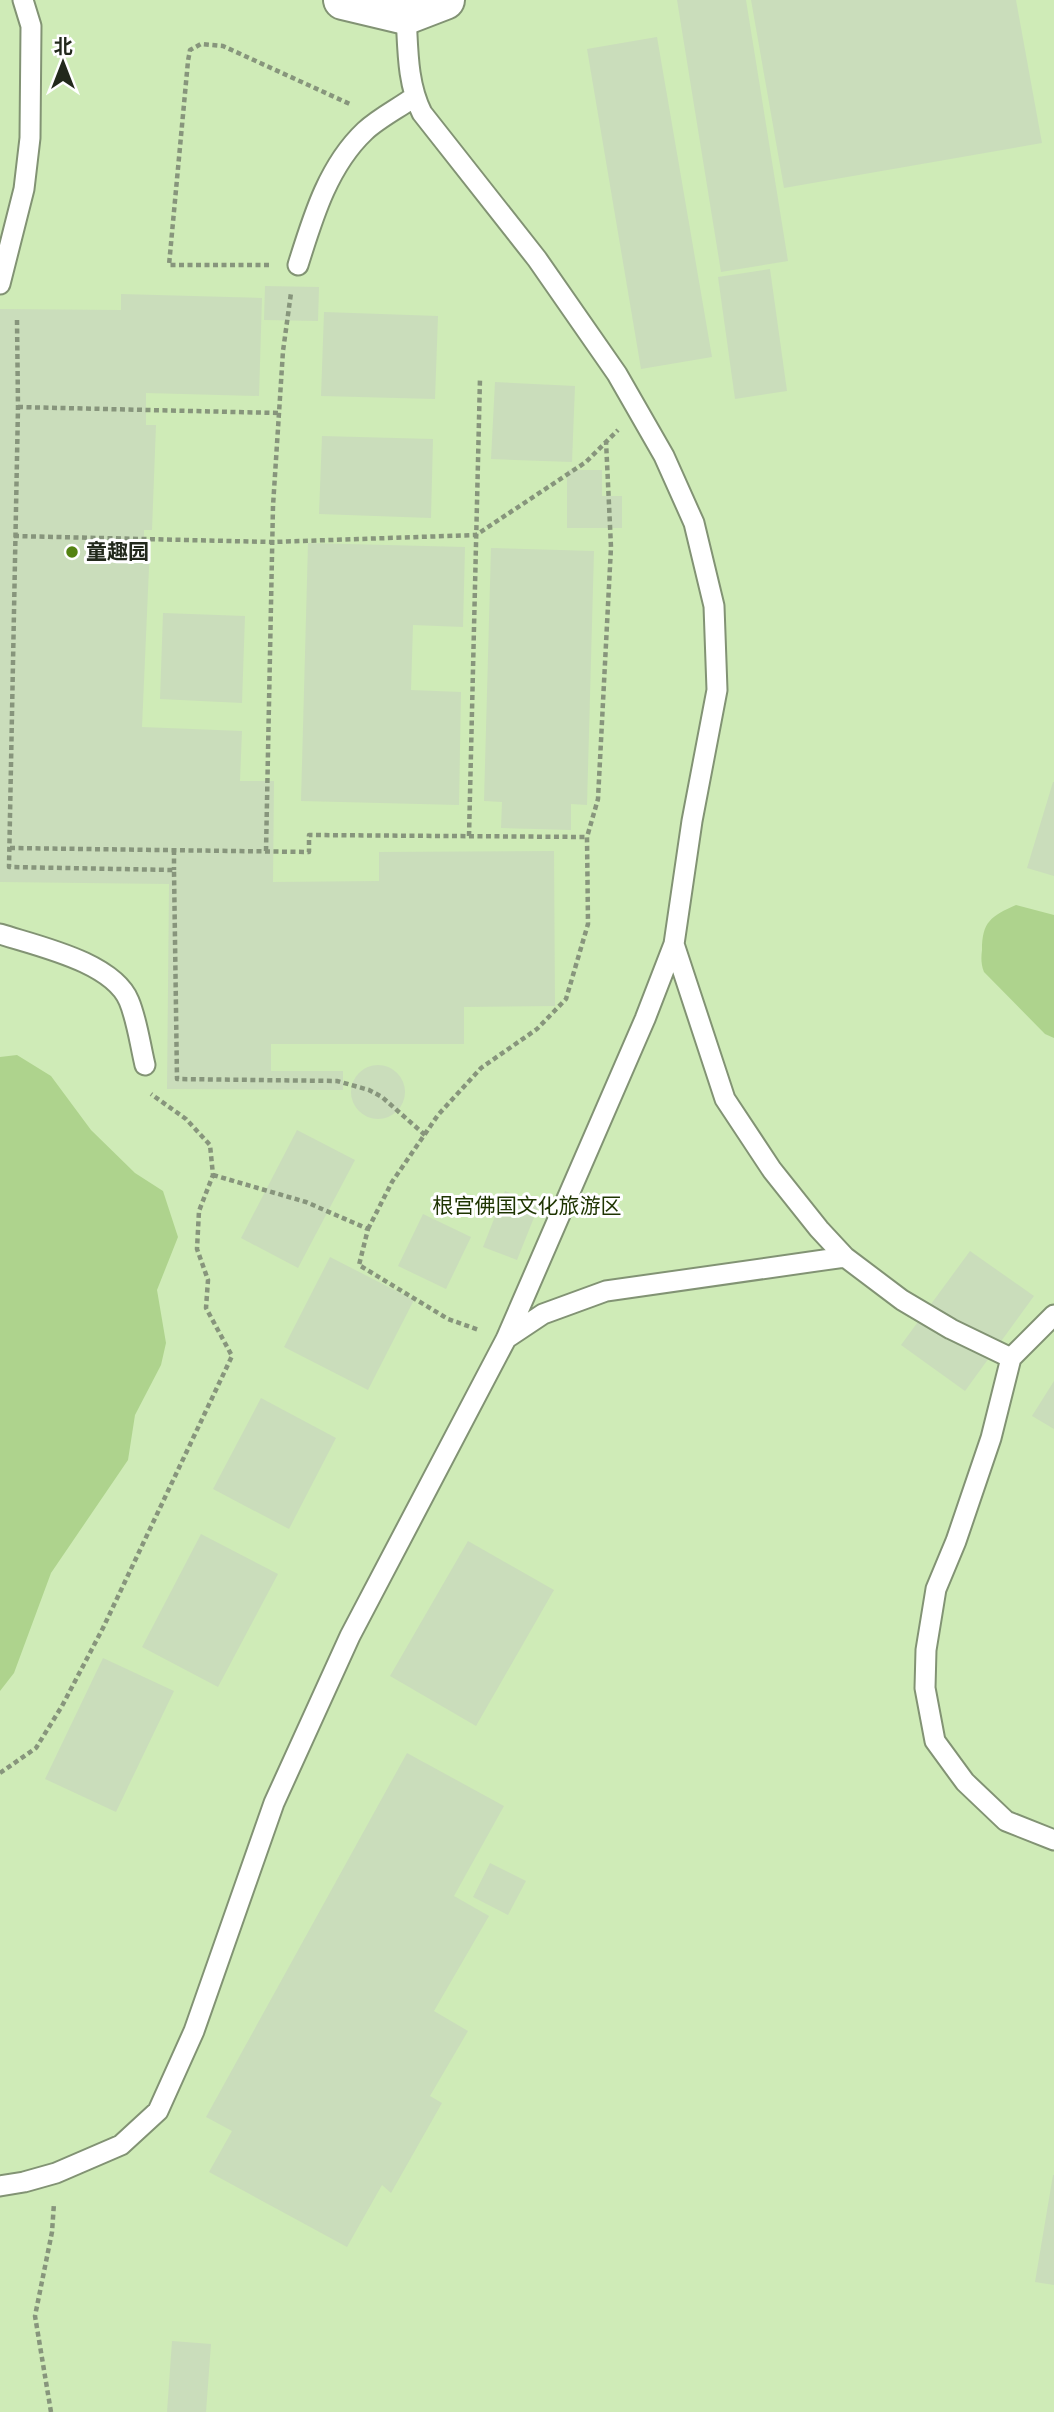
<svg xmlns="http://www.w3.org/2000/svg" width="1054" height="2412" font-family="'Public Sans','Noto Sans SC',sans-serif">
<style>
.green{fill:#cfebb7}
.water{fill:#aed38d}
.building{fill:#caddbb}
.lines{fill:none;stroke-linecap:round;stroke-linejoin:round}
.lane-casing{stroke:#829374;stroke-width:23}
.street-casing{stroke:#829374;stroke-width:42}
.path{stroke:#87957c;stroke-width:4.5;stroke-dasharray:5 3.5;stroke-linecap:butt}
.lane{stroke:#fff;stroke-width:19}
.street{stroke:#fff;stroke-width:38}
.poi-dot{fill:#538211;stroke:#fff;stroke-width:2.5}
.labels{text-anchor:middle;stroke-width:6;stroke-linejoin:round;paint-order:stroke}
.poi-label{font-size:21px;font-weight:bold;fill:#22291c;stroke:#fff;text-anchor:start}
.park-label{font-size:21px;fill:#1e3401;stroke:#fff}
</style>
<rect width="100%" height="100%" fill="#e8fcd9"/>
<path class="green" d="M0,0h1054v2412h-1054z"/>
<path class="water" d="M1016,905l38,10v123l-9,-4 -61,-62c-3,-8 -3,-14 -2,-22 0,-28 9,-34 34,-45z
M17,1055l34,21 40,54 44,43 28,18 15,46 -21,53 9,53 -5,22 -26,50 -7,45 -77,113 -37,100 -14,18v-634z"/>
<path class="building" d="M677,0h69l42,261 -67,11z
M751,0h265l26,143 -258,45z
M657,37l55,320 -71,12 -54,-320z
M770,269l17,122 -52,8 -17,-122z
M265,286l54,1 -1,34 -54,-1z
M121,294l141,4 -3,98 -113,-3v32h10l-4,105h-8v15h6l-8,182 100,4 -2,50h34l-1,101 106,-1v-29l175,-1 1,155 -91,1v37h-193v27h72v19l-176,-1 2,-205 -169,-2v-573l121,1z
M324,312l114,4 -3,83 -114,-3z
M495,382l80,4 -3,76 -81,-3z
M322,436l111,3 -2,79 -112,-4z
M567,470h35v26h20v32h-55z
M308,543l157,4 -2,80 -50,-2 -2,65 50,2 -2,113 -158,-4z
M491,548l103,3 -7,254 -16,-1v26l-70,-2 1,-26 -18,-1z
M163,613l82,3 -3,87 -82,-4z
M1053,782h1v94l-27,-8z
M351 1092a27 27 0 1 1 54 0a27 27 0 1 1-54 0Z
M297,1130l58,30 -57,108 -57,-30z
M505,1191l34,14 -22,55 -34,-13z
M423,1214l48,23 -25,52 -48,-23z
M970,1251l64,45 -69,95 -64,-46z
M330,1257l84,43 -46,90 -84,-43z
M1054,1381v48l-22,-13z
M261,1398l75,40 -47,91 -76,-40z
M201,1534l77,40 -60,113 -76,-40z
M468,1541l86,49 -78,136 -86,-50z
M103,1658l71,33 -58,121 -71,-33z
M407,1753l97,53 -50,90 35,20 -55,95 34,20 -38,65 12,7 -51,90 -9,-8 -35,62 -138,-75 23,-41 -26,-14z
M490,1863l36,18 -18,34 -35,-18z
M1053,2175h1v110l-19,-3z
M172,2341l39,3 -5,68h-39z"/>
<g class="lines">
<g class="lane-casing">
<path id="lane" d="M298,265c15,-48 30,-99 67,-134 14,-13 34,-23 49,-34
M0,284l24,-95 6,-51 1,-112 -8,-26
M0,934c37,12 113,28 129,67 8,19 11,43 16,64
M674,944l51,155 47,71 47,59 26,28 57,43 49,29 60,29 43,-43
M507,1338l36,-24 63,-23 239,-34
M1011,1358l-20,80 -35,103 -20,48 -10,61 -1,38 10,53 30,41 41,39 48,19
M0,2186l24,-4 32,-9 65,-28 37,-34 36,-80 80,-228 76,-167 156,-297 139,-320 29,-75 18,-123 25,-131 -3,-84 -20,-83 -30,-67 -47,-82 -80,-115 -115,-146c-15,-30 -14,-64 -16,-98"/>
</g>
<g class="street-casing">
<path id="street" d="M343,0l63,15 39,-15"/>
</g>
<path class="path" d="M269,265h-100l19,-204 2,-11 11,-6 22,2 129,59
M17,320l1,87 -9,460 165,3 3,209 160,2 32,9 13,7 43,38
M18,407l261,6
M14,536l258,6 204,-7 110,-73 32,-32
M469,836l11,-458
M10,848l299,4v-17l278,2
M174,850v20
M266,851l7,-345 10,-155 8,-58
M213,1175l93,27 62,27 -9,36 89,54 31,11
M368,1229l24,-47 46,-67 43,-47 56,-39 29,-30 22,-75 -1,-87 11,-38 13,-252 -5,-106
M0,1773l36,-25 26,-42 41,-78 129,-272 -26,-48 2,-28 -11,-31 2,-38 14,-36 -3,-30 -24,-26 -35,-25
M51,2412l-16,-96 17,-84 2,-29"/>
<use href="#lane" class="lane"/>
<use href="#street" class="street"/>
</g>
<circle class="poi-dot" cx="72" cy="552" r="7"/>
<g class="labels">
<g class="poi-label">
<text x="86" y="559">童趣园</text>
</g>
<g class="park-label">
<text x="527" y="1213">根宫佛国文化旅游区</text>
</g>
</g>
<g transform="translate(63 63)" stroke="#ffffff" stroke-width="5" paint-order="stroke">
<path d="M0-5L12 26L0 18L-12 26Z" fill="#22291c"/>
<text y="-10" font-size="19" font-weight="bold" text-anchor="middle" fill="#22291c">北</text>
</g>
</svg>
